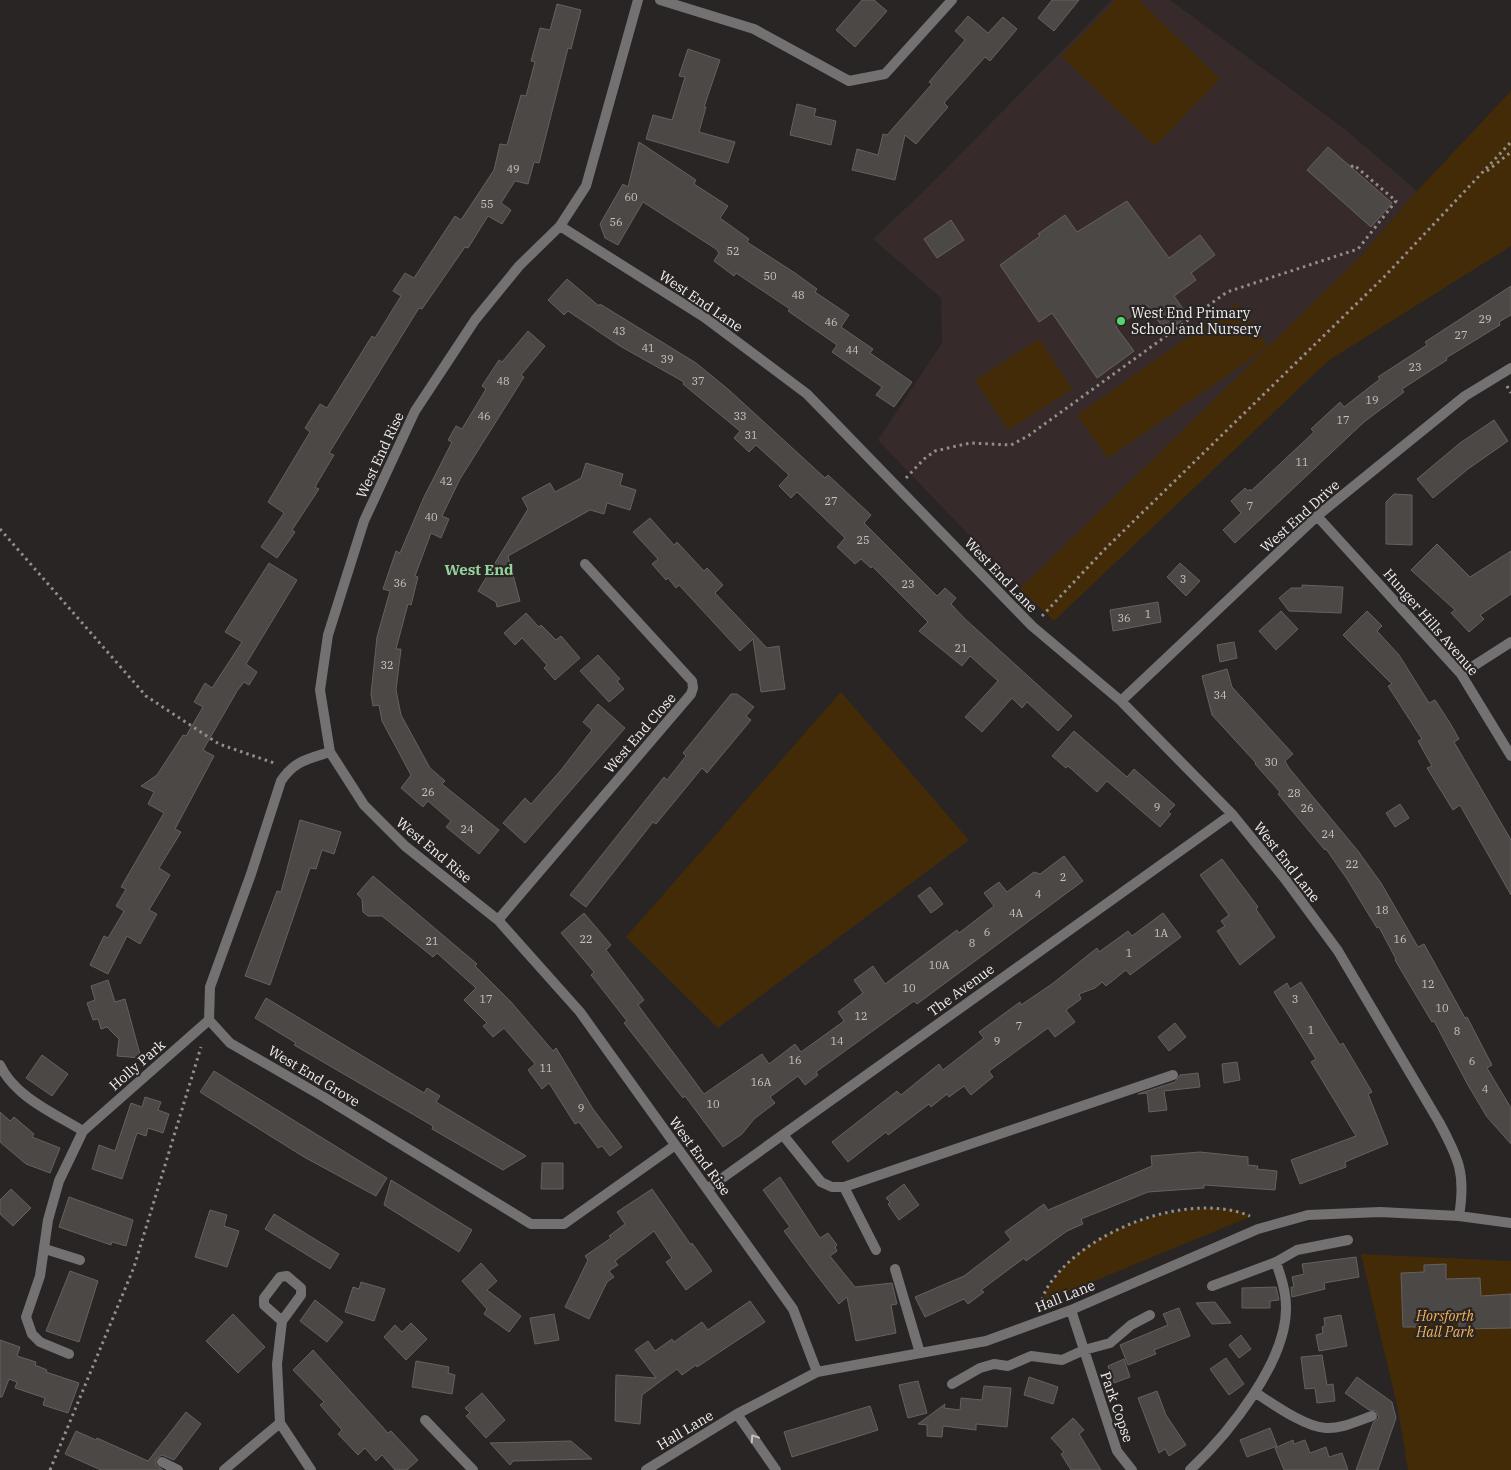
<svg xmlns="http://www.w3.org/2000/svg" width="1511" height="1470" font-family="'IBM Plex Serif',serif">
<style>
.built{fill:#362b2a}
.green{fill:#432b07}
.building{fill:#4c4846;stroke:#66615f}
.lines{fill:none;stroke-linecap:round;stroke-linejoin:round}
.path{stroke:#928f8f;stroke-width:3;stroke-dasharray:2.5 4;stroke-linecap:butt}
.service{stroke:#747172;stroke-width:10}
.minor{stroke:#747172;stroke-width:10}
.oneway{stroke:#c5c2c3}
.poi-dot{fill:#57d570;stroke:#292524;stroke-width:2}
.labels{text-anchor:middle;stroke-width:4.5;stroke-linejoin:round;paint-order:stroke}
.number-label{font-size:11px;fill:#c8c4c4}
.street-label{font-size:14px;fill:#f1eeee;stroke:#292524}
.poi-label{font-size:14px;fill:#f1eeee;stroke:#292524;text-anchor:start}
.park-label{font-size:14px;font-style:italic;fill:#f4b153;stroke:#292524}
.neighbourhood-label{font-size:15px;font-weight:bold;fill:#95d39c;stroke:#292524}
</style>
<rect width="100%" height="100%" fill="#292524"/>
<path class="built" d="M1112,0h58l172,127 75,64 -58,67 -322,348 -159,-166 64,-97 -1,-45 -68,-59 49,-46z"/>
<path class="green" d="M1116,0h23l81,79 -65,67 -94,-90z
M1511,91v155l-183,115 -274,260 -34,-32 248,-242 -160,111 -31,-43 160,-112 31,44 91,-89 58,-67z
M1039,339l33,50 -64,41 -33,-50z
M841,692l128,148 -251,188 -92,-91z
M1216,1208l19,2 17,6 -211,87c27,-67 109,-93 175,-95z
M1361,1254l150,7v209h-103l-10,-61z"/>
<path class="building" d="M862,0h12l13,11 -32,36 -19,-17z
M1052,0h27l-25,31 -16,-13z
M557,4l24,6 -10,39 -3,-1 -29,115 -5,-1 -6,22 -13,-3 -14,22 10,7 -9,14 -14,-8 -20,32 -3,-1 -43,62 -3,-1 -90,145 5,2 -19,32 4,2 -27,41 3,2 -18,26 -16,-11 23,-34 -16,-11 42,-70 -5,-4 15,-24 7,4 45,-72 3,2 26,-42 -8,-5 12,-18 9,5 41,-62 6,4 33,-50 6,-26 7,1 14,-50 5,1 9,-34 -4,-1 9,-33 10,2z
M968,16l20,17 15,-16 14,12 -27,32 -5,-4 -41,46 4,4 -32,37 -11,-9 -10,45 -43,-10 5,-21 21,6 5,-21 4,1 45,-51 -3,-2 36,-42 -10,-9z
M688,49l32,11 -16,47h2l-7,25 36,10 -7,21 -82,-24 7,-24 19,5 13,-43 -6,-1z
M797,104l19,5 -2,7 22,5 -5,24 -41,-10z
M639,142l57,38 -2,4 34,22 -8,12 29,21 -2,3 48,31 22,16 -2,3 34,23 -8,12 32,22 -3,4 42,29 -18,25 -18,-12 6,-8 -50,-35 5,-7 -49,-34 2,-2 -54,-36 -2,3 -20,-15 5,-8 -3,-4 -73,-47 -25,43 -13,-7 -5,-14 23,-40 5,3z
M1328,147l64,56 -21,24 -64,-57z
M1127,201l42,57 31,-23 15,20 -24,18 5,7 -22,16 14,20 -22,16 -19,-27 -31,22 18,24 -37,27 -45,-65 -13,9 -39,-57 40,-29 -2,-2 27,-19 12,17z
M951,220l13,20 -27,18 -13,-19z
M567,279l32,27 1,-2 96,59 33,27 96,88 3,-3 43,40 -7,8 73,73 8,-8 11,10 -5,6 13,14 108,98 -14,15 -31,-29 -5,6 -10,-10 -30,34 -17,-15 33,-36 -28,-25 -8,10 -43,-35 9,-9 -56,-56 -1,2 -10,-9 -6,5 -18,-17 8,-9 -48,-46 -6,6 -12,-12 10,-11 -33,-30 -7,7 -15,-14 6,-7 -57,-47 1,-2 -64,-36 -52,-35 -4,4 -16,-15z
M1511,286v29l-12,7 1,3 -54,33 1,2 -45,29 2,3 -40,30 -129,121 -12,-13 18,-17 -10,-12 14,-13 3,3 2,-2 1,2 63,-59 -3,-3 29,-27 4,5 36,-28 -2,-2 49,-32 -2,-3z
M528,331l17,15 -24,29 3,2 -64,102 -18,37 7,3 -8,19 -10,-5 -16,43 3,1 -7,28 -3,-1 -12,45h5l-5,41 5,25 29,53 15,13 -3,3 57,46 -20,24 -33,-27 5,-6 -23,-20 -5,6 -22,-19 10,-13 -29,-54 -3,-16 -6,1 -2,-12 6,-57 13,-46 -7,-2 13,-38 4,2 24,-56 28,-55 -4,-2 8,-14 6,3 24,-40 -4,-3 17,-26 3,2z
M1494,420l14,21 -40,28 -35,29 -16,-19 43,-36z
M586,463l37,11 -3,11 16,5 -6,20 -23,-7 -3,11 -14,-4 -82,46 12,45 -23,6 -1,-5 -18,-11 50,-82 -6,-11 28,-15 5,9 26,-14z
M1394,494l18,1v50l-26,-1v-42z
M650,518l24,27 3,-3 27,29 3,-3 16,17 -8,8 52,55 12,-2 6,43 -24,3 -8,-53 -13,12 -61,-66 -3,3 -8,-10 -2,2 -14,-16 6,-5 -25,-27z
M1437,544l33,33 41,-26v43l-31,21 4,4 -15,13 -18,-19 4,-3 -44,-40z
M269,563l28,17 -51,84 11,8 -8,13 -5,-3 -7,9 -34,59 11,6 -39,73 6,3 -22,36 11,7 -21,35 8,4 -17,30 -13,-8 -19,38 -18,-9 14,-29 4,2 16,-27 -8,-5 10,-17 -5,-2 43,-74 -16,-9 6,-12 -13,-6 16,-11 26,-40 3,1 17,-29 -9,-5 11,-19 7,5 30,-46 -17,-10z
M1180,563l20,18 -14,15 -19,-19z
M1302,585l41,2 -2,26 -52,-2 -10,-13 12,-10h11z
M1158,602l3,20 -48,9 -3,-21z
M1281,611l17,18 -22,21 -17,-19z
M1367,611l15,15 -5,5 22,24 30,48 6,-3 15,23 9,16 -5,3 57,98v55l-51,-90 -7,5 -26,-42 5,-2 -14,-25 4,-2 -34,-53 4,-2 -49,-49z
M526,613l13,14 2,-2 15,15 5,-4 19,22 -25,22 -11,-12 3,-3 -25,-27 -7,7 -11,-12z
M1234,642l3,16 -17,4 -3,-17z
M598,655l22,24 -3,2 7,8 -15,13 -29,-31z
M1227,669l5,18 61,67 -8,7 4,7 69,83 23,32 37,64 6,-3 41,74 2,-1 25,48 -5,3 24,40v36l-24,-27 -19,-32 -34,-64 -2,1 -37,-62 1,-1 -17,-32 -2,1 -30,-49 -21,-30 -1,1 -47,-56 2,-2 -25,-28 1,-1 -44,-48 -10,-39z
M731,694h6l17,13 -8,9 5,4 -44,53 -5,-5 -46,56 -3,-2 -67,85 -16,-12 94,-118 3,3 19,-24 -3,-3z
M598,704l27,24 -100,115 -22,-20 22,-25 6,6 30,-34 31,-40 -9,-8z
M1074,731l53,46 7,-8 41,36 -7,7 3,2 -11,13 -53,-46 -10,11 -29,-26 -2,2 -14,-12z
M1400,804l9,14 -14,9 -9,-14z
M300,820l41,12 -7,22 -12,-4 -6,19 -6,-1 -40,117 -25,-9 32,-85 4,1z
M1064,856l19,25 -166,123 -3,-3 -98,71 2,3 -13,10 -7,-9 -28,21 5,6 -21,16 -12,15 -19,13 -38,-51 -2,2 -59,-75 3,-2 -36,-46 3,-3 -33,-39 23,-20 27,32 -5,5 38,50 -6,5 66,89 58,-40 7,10 26,-20 6,8 43,-31 -6,-9 25,-19 -9,-13 19,-14 12,18 72,-54 2,3 35,-27 -10,-13 15,-11 8,10 27,-20 6,2z
M1222,859l36,48 -2,2 19,28 -35,28 -23,-34 8,-5 -4,-5 8,-6 -29,-40z
M373,876l104,88 -2,2 36,36 42,49 3,-3 37,61 29,38 -12,9 -8,-10 -4,2 -19,-26 -4,2 -26,-41 -7,6 -14,-19 7,-6 -31,-36 -11,9 -10,-11 4,-3 -23,-23 12,-12 -39,-35 -4,4 -51,-41h-14l-5,-4 -1,-13 -5,-5z
M930,887l13,17 -12,9 -13,-17z
M1163,913l18,24 -51,38 -4,-5 -20,16 -4,-4 -7,6 -16,6 2,5 -15,11 9,12 -20,15 -7,-9 -59,43 4,6 -22,18 -7,-9 -15,11 -2,-3 -16,13 -2,-3 -41,31 -2,-3 -38,30 -16,-20 65,-51 4,4 38,-31 4,6 41,-32 -5,-6 41,-30 1,3 31,-21 45,-36 2,4 29,-21 4,5z
M108,980l7,22 10,-3 16,59 -24,-2 2,-17 -12,-12 -6,2 -3,-10 -5,1 -6,-17 8,-3 -4,-14z
M1301,982l39,63 3,-2 29,49 -4,2 20,50 -43,18 1,5 -46,17 -9,-24 65,-24 -45,-74 5,-3 -42,-67 13,-9 3,6z
M266,998l158,95 3,-5 13,8 -4,6 90,54 -23,14 -71,-41 1,-3 -139,-81 2,-2 -41,-25z
M1175,1023l11,14 -17,14 -11,-14z
M42,1055l26,19 -16,22 -26,-18z
M1237,1062l3,18 -16,3 -2,-19z
M214,1071l173,107 -11,18 -72,-39 -104,-65z
M1198,1073l2,14 -36,4 3,19 -18,2 -2,-19 -9,1 37,-12 5,-7z
M145,1097l16,5 -3,8 11,4 -6,19 -15,-5 -2,8 -9,-3 -15,46 -30,-10 7,-24 16,6 16,-48 11,4z
M0,1112l10,9 4,-4 20,17 -2,3 28,11 -10,25 -24,-9 -26,-22z
M1200,1152l48,5v8l10,1 -1,3 20,2 -2,19 -71,-5v3l-56,4 -67,27 2,5 -16,7 -41,30 -2,-3 -43,32 3,2 -16,12 -4,-5 -39,18 -10,-20 49,-21 47,-36 -6,-8 39,-28 4,6 104,-44 -1,-10z
M542,1163h21v26h-22z
M780,1177l40,61 8,-5 9,12 -2,2 2,4 -7,5 25,31 37,-4 5,21 -6,1 5,28 -40,8 -9,-44 -8,7 -27,-35 -28,-38 6,-4 -27,-37z
M391,1180l81,50 -13,22 -75,-47z
M904,1184l15,21 -20,15 -11,-16 2,-2 -4,-4z
M11,1189l20,19 -18,18 -13,-12v-14z
M652,1189l39,56 1,-2 20,28 -26,19 -20,-28 6,-4 -18,-27 -39,30 3,4 -9,6 5,6 -7,5 -18,37 -24,-12 23,-47 -3,-4 26,-18 -2,-2 16,-12 -8,-12z
M69,1197l64,23 -7,26 -14,-4 -1,3 -52,-18z
M210,1210l17,5 -3,11 15,5 -12,36 -32,-10z
M274,1214l65,40 -9,15 -65,-40z
M1356,1257l3,20 -35,6 1,6 -33,8 -1,-10h3l-2,-10 12,-3 -2,-10z
M481,1263l16,18 -10,9 34,26 -12,16 -25,-18 3,-5 -25,-28z
M1446,1264v15l34,-1 1,18 30,-2v34l-52,1v-13l-42,1 1,10h-15l-2,-54 23,-1v-7z
M70,1271l28,10 -19,61 -33,-11z
M361,1282l24,7 -11,32 -29,-9 8,-25 6,2z
M1276,1287l3,13 -9,1v7h-28v-20z
M315,1300l28,22 -16,20 -27,-21z
M750,1301l15,21 -68,45 -1,-2 -14,10 -5,-6 -35,26 -2,29 -25,-3 1,-46 40,3 -21,-28 13,-9 7,10 17,-12 2,3 28,-20 6,8z
M1215,1302l16,21 -19,1 -16,-21z
M1179,1308l11,28 -36,14 2,4 -28,11 -8,-20 48,-20 -5,-11z
M233,1314l32,33 -27,26 -32,-32z
M554,1314l5,26 -24,4 -5,-26z
M1341,1315l6,31 -28,5 -3,-16 7,-2 -1,-6 3,-1 -1,-8z
M411,1323l16,16 -21,21 -22,-23 11,-12 7,7z
M1241,1335l10,14 -12,9 -10,-13z
M0,1340l20,7 -3,9 19,6 -1,3 12,5 -1,2 33,11 -11,30 -25,-8 2,-7 -30,-10 2,-6 -8,-3 -7,18h-2z
M313,1350l75,83 3,-2 27,29 -11,10h-12l-13,-15 -6,6 -11,-13 -7,7 -20,-21 4,-4 -22,-25 4,-3 -31,-32z
M1322,1355l5,30 6,-1 2,17 -18,2 -2,-15 -10,1 -4,-32z
M1226,1358l18,26 -15,11 -19,-26z
M1124,1359l6,18 -16,6 -6,-17z
M416,1361l33,6 -1,6 7,2 -3,19 -40,-7z
M1029,1377l29,10 -5,17 -29,-9z
M1357,1377l35,25 4,16 -18,52h-22l17,-47 6,-6 -3,-6 -7,-1 -24,-17z
M918,1381l9,32 -19,5 -9,-33z
M984,1386l27,2 -4,39 -31,-3v6l-33,-4 -1,11 -15,-1v-11l-9,-1 27,-20 -1,4 16,2 1,-12 21,2z
M1157,1391l9,24 20,30 -17,11 -4,-7 -6,4 -21,-55z
M482,1393l23,27 -19,18 -20,-22 4,-3 -5,-5z
M870,1406l8,24 -86,27 -8,-25z
M186,1412l15,12 -27,36 -12,-5 -6,4v6l7,5h-62l-36,-16 11,-23 20,9 1,-2 51,23z
M1073,1418l11,12 -5,4 22,36h-30l-10,-16 3,-2 -13,-14z
M1270,1428l7,18 -30,11 -7,-17z
M1293,1440l1,4 11,-4 5,13 16,-6 3,10 13,-4 6,17h-64l-9,-22z
M571,1441l21,18 -79,2 -3,4 -20,-22z"/>
<g class="lines">
<path class="path" d="M1487,171l24,-19
M1507,386l4,7
M906,478l18,-19 11,-8 35,-8 41,2 17,-9 199,-144 131,-43 38,-48 -42,-36 -3,2
M0,529l146,167 73,48 58,20
M1042,616l63,-67 279,-272 127,-135
M1040,1306c2,-6 4,-13 7,-18 35,-57 141,-98 203,-72
M50,1470l84,-203 67,-220"/>
<path class="service" d="M783,1135l38,47 11,5h12l329,-112
M844,1187l32,63
M895,1269l25,84"/>
<path class="minor" d="M638,0l-52,186 -26,40 -41,40 -44,54 -60,91 -51,110 -36,114 -8,55 10,62 34,53 41,41 93,74 82,92 213,297 24,63
M660,0l94,29 95,52 36,-7 67,-74
M560,226l144,91 103,77 225,232 89,75 111,113 53,65 53,72 101,171c20,37 27,52 20,94
M1317,516l144,158 50,82
M1461,674l50,-32
M1121,701l196,-185 148,-120 46,-28
M330,752c-22,7 -36,9 -49,29l-30,93 -41,113 -1,33 21,23 92,53 209,128h33l110,-78
M498,920l193,-226 2,-6 -1,-7 -107,-117
M0,1065c15,32 54,48 83,66
M707,1189l525,-375
M45,1249l35,11
M1212,1286l64,-24 21,-12 51,-10
M1071,1310l46,141 15,19
M69,1354l-29,-12 -8,-8 -6,-17 14,-41 8,-56 11,-39 24,-50 126,-111
M952,1384l28,-16 14,-4 14,2 23,-10 31,4 22,-10 26,-7 21,-18 19,-10
M1256,1393c17,11 49,34 70,35 15,1 31,-7 46,-12
M737,1414l39,56
M425,1420l48,50
M280,1423l-3,-59 5,-43 -18,-16v-7l16,-21 7,-1 14,12v7l-19,26
M280,1423l31,47
M162,1462l16,8
M224,1470l56,-47
M646,1470l91,-56 80,-42 169,-31 85,-31 187,-81 50,-14 72,-3 79,4 52,7
M1190,1470c38,-36 97,-108 96,-163 0,-15 -5,-30 -10,-45"/>
</g>
<defs><path id="oneway-chevron" d="M-2-3.5L2.5 0L-2 3.5" fill="none" stroke-width="1.6" stroke-linecap="round" stroke-linejoin="round" transform="scale(1.25)"/></defs>
<use class="oneway" href="#oneway-chevron" transform="translate(754 1438) rotate(-124)"/>
<circle class="poi-dot" cx="1121" cy="321" r="5"/>
<g class="labels">
<g class="number-label">
<text x="513" y="173">49</text>
<text x="631" y="201">60</text>
<text x="487" y="208">55</text>
<text x="616" y="226">56</text>
<text x="733" y="255">52</text>
<text x="770" y="280">50</text>
<text x="798" y="299">48</text>
<text x="1485" y="323">29</text>
<text x="831" y="326">46</text>
<text x="619" y="335">43</text>
<text x="1461" y="339">27</text>
<text x="648" y="352">41</text>
<text x="852" y="354">44</text>
<text x="667" y="363">39</text>
<text x="1415" y="371">23</text>
<text x="503" y="385">48</text>
<text x="698" y="385">37</text>
<text x="1372" y="404">19</text>
<text x="484" y="420">46</text>
<text x="740" y="420">33</text>
<text x="1343" y="424">17</text>
<text x="751" y="439">31</text>
<text x="1302" y="466">11</text>
<text x="446" y="485">42</text>
<text x="831" y="505">27</text>
<text x="1250" y="510">7</text>
<text x="431" y="521">40</text>
<text x="863" y="544">25</text>
<text x="1183" y="583">3</text>
<text x="400" y="587">36</text>
<text x="908" y="588">23</text>
<text x="1148" y="618">1</text>
<text x="1124" y="622">36</text>
<text x="961" y="652">21</text>
<text x="387" y="669">32</text>
<text x="1220" y="699">34</text>
<text x="1271" y="766">30</text>
<text x="428" y="796">26</text>
<text x="1294" y="797">28</text>
<text x="1157" y="811">9</text>
<text x="1307" y="812">26</text>
<text x="467" y="833">24</text>
<text x="1328" y="838">24</text>
<text x="1352" y="868">22</text>
<text x="1063" y="881">2</text>
<text x="1038" y="898">4</text>
<text x="1382" y="914">18</text>
<text x="1016" y="917">4A</text>
<text x="987" y="936">6</text>
<text x="1161" y="937">1A</text>
<text x="586" y="943">22</text>
<text x="1400" y="943">16</text>
<text x="432" y="945">21</text>
<text x="972" y="947">8</text>
<text x="1129" y="957">1</text>
<text x="939" y="969">10A</text>
<text x="1428" y="988">12</text>
<text x="909" y="992">10</text>
<text x="486" y="1003">17</text>
<text x="1295" y="1003">3</text>
<text x="1442" y="1012">10</text>
<text x="861" y="1020">12</text>
<text x="1019" y="1030">7</text>
<text x="1311" y="1034">1</text>
<text x="1457" y="1035">8</text>
<text x="837" y="1045">14</text>
<text x="997" y="1045">9</text>
<text x="795" y="1064">16</text>
<text x="1472" y="1065">6</text>
<text x="546" y="1072">11</text>
<text x="761" y="1086">16A</text>
<text x="1485" y="1093">4</text>
<text x="713" y="1108">10</text>
<text x="581" y="1112">9</text>
</g>
<g class="street-label">
<text transform="translate(701 301) rotate(34)" y="5">West End Lane</text>
<text transform="translate(380 455) rotate(-65)" y="5">West End Rise</text>
<text transform="translate(1300 516) rotate(-42)" y="5">West End Drive</text>
<text transform="translate(1001 575) rotate(46)" y="5">West End Lane</text>
<text transform="translate(1431 622) rotate(49)" y="5">Hunger Hills Avenue</text>
<text transform="translate(640 733) rotate(-49)" y="5">West End Close</text>
<text transform="translate(434 850) rotate(40)" y="5">West End Rise</text>
<text transform="translate(1287 862) rotate(52)" y="5">West End Lane</text>
<text transform="translate(961 990) rotate(-36)" y="5">The Avenue</text>
<text transform="translate(137 1065) rotate(-41)" y="5">Holly Park</text>
<text transform="translate(314 1076) rotate(31)" y="5">West End Grove</text>
<text transform="translate(700 1156) rotate(54)" y="5">West End Rise</text>
<text transform="translate(1065 1296) rotate(-22)" y="5">Hall Lane</text>
<text transform="translate(1117 1407) rotate(71)" y="5">Park Copse</text>
<text transform="translate(685 1430) rotate(-31)" y="5">Hall Lane</text>
</g>
<g class="poi-label">
<text x="1131" y="318">West End Primary<tspan x="1131" dy="16">School and Nursery</tspan></text>
</g>
<g class="park-label">
<text x="1445" y="1321">Horsforth<tspan x="1445" dy="16">Hall Park</tspan></text>
</g>
<g class="neighbourhood-label">
<text x="479" y="575">West End</text>
</g>
</g>
</svg>
